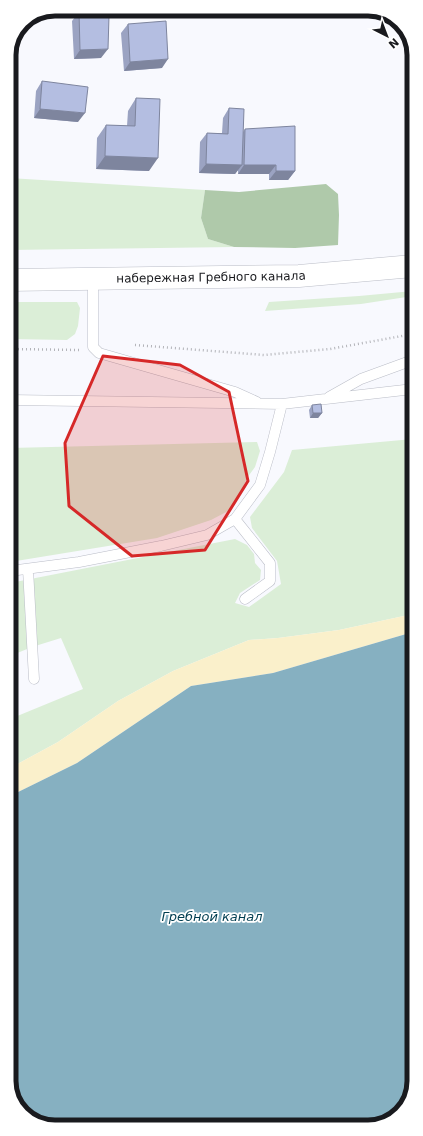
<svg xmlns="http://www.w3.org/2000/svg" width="423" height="1136" font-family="'DejaVu Sans',sans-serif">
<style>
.green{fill:#dbeed7}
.forest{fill:#afc9aa}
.sand{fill:#faf0cb}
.water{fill:#86b0c1}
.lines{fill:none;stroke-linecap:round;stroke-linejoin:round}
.service-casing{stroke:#babdc7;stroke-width:11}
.tertiary-casing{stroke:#babdc7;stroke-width:23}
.path{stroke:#b2b3b8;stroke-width:2.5;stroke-dasharray:1 3;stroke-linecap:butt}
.service{stroke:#fff;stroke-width:10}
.tertiary{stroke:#fff;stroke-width:22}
.wall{fill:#9ba3c2}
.shaded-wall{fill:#7e859e}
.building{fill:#b4bee1;stroke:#7e859e}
.marked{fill:#d62828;fill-opacity:0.2;stroke:#d62828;stroke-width:3;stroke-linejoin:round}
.labels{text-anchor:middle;stroke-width:3.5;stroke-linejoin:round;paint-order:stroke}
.street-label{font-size:12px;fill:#191a1e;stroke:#fff}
.water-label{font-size:13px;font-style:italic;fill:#003d50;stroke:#fff}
.rim{fill:none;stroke:#191a1e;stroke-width:5}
</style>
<rect width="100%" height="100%" fill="#f8f9fe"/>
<path class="green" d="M9,178l196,12 -4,28 7,21 26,8 -225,3z
M413,291v5l-52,8 -96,7 4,-9 90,-6z
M9,302h68l3,6 -2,18 -3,8 -8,6 -57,-1z
M413,439v175l-74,16 -61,8 -29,2 -76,31 -55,30 -60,41 -48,26v-49l73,-30 -22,-51 -29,9 -22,9v-73l225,-44 12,6 7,9 1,9 6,7 -1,10 -20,13 -5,10 14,4 32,-23 -4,-23 -25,-33 -2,-11 34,-45 8,-22z
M257,442l3,9 -5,16 -8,11 -7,16 -10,16 -19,10 -54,18 -147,24v-114z"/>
<path class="forest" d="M412,68v32l-7,4z
M326,184l12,10 1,21 -1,30 -43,3 -61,-1 -26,-8 -7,-21 4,-28 34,2z"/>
<path class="sand" d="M413,614v18l-140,41 -82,13 -114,77 -67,33v-28l48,-26 60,-41 55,-30 76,-31 29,-2 61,-8z"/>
<path class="water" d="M413,632l1,449 -10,28 -24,16 -328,2 -27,-11 -14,-23 -1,-297 67,-33 114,-77 82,-13z"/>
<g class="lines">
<g class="service-casing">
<path id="service" d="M93,279v68l6,6 136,39 22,10
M329,397l32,-18 52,-19
M10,400l272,4 131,-15
M235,519l35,44v18l-25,18
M28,569l6,110
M10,571l69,-9 82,-16 46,-11 28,-16 25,-34 10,-33 12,-48"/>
</g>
<g class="tertiary-casing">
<g id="tertiary">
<path id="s1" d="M9,280l290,-4 114,-10"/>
</g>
</g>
<path class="path" d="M135,345l129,10 66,-6 83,-15
M10,349l69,1"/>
<use href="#service" class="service"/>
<use href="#tertiary" class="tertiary"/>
</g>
<path class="wall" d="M80,9h21v49l-27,1 -2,-38 7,-9z
M128,24l34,44 -38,3 -3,-38z
M42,81l36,41 -44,-4 2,-27z
M136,98l13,73 -53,-2 1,-31 9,-13 21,1 1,-15z
M229,108l14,24 2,-3 50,42 -7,9h-19v-6h-31v-4l-3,4 -36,-1 1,-31 7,-9h15l1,-15z
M312,405l10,8 -4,5h-8l-1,-8z"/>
<path class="shaded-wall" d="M108,49l-7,9 -27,1 6,-9z
M168,59l-6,9 -38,3 6,-9z
M40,109l45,4 -7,9 -44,-4z
M105,156l53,2 -9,13 -53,-2z
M206,164l36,1 -7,9 -36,-1z
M244,165h32l-7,9h-31z
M276,171h19l-7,9h-19z
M313,413h9l-4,5h-8z"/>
<path class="building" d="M86,9h15l1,7h7l-1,33 -28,1 -1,-38h7z
M166,21l2,38 -38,3 -2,-38z
M42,81l46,6 -3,26 -45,-4z
M136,98l24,1 -2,59 -53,-2 1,-31 29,1z
M229,108l15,1 -2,56 -36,-1 1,-31 21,1z
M295,126v45h-19v-6h-32l1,-36z
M321,404l1,9h-9l-1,-8z"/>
<path class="marked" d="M103,356l77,9 49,27 19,89 -43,69 -73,6 -63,-50 -4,-63z"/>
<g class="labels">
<g class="street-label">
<text dy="4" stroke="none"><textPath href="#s1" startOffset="202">набережная Гребного канала</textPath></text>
</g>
<g class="water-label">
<text x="212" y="921">Гребной канал</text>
</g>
</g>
<path d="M0 0H423V1136H0ZM55 16H368A39 39 0 0 1 407 55V1081A39 39 0 0 1 368 1120H55A39 39 0 0 1 16 1081V55A39 39 0 0 1 55 16Z" fill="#fff" fill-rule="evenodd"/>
<path class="rim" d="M55 16H368A39 39 0 0 1 407 55V1081A39 39 0 0 1 368 1120H55A39 39 0 0 1 16 1081V55A39 39 0 0 1 55 16Z"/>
<g transform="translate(387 36) rotate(138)" stroke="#ffffff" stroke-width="3" paint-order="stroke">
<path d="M0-3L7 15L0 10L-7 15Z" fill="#191a1e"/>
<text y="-6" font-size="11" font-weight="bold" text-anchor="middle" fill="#191a1e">N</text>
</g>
</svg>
